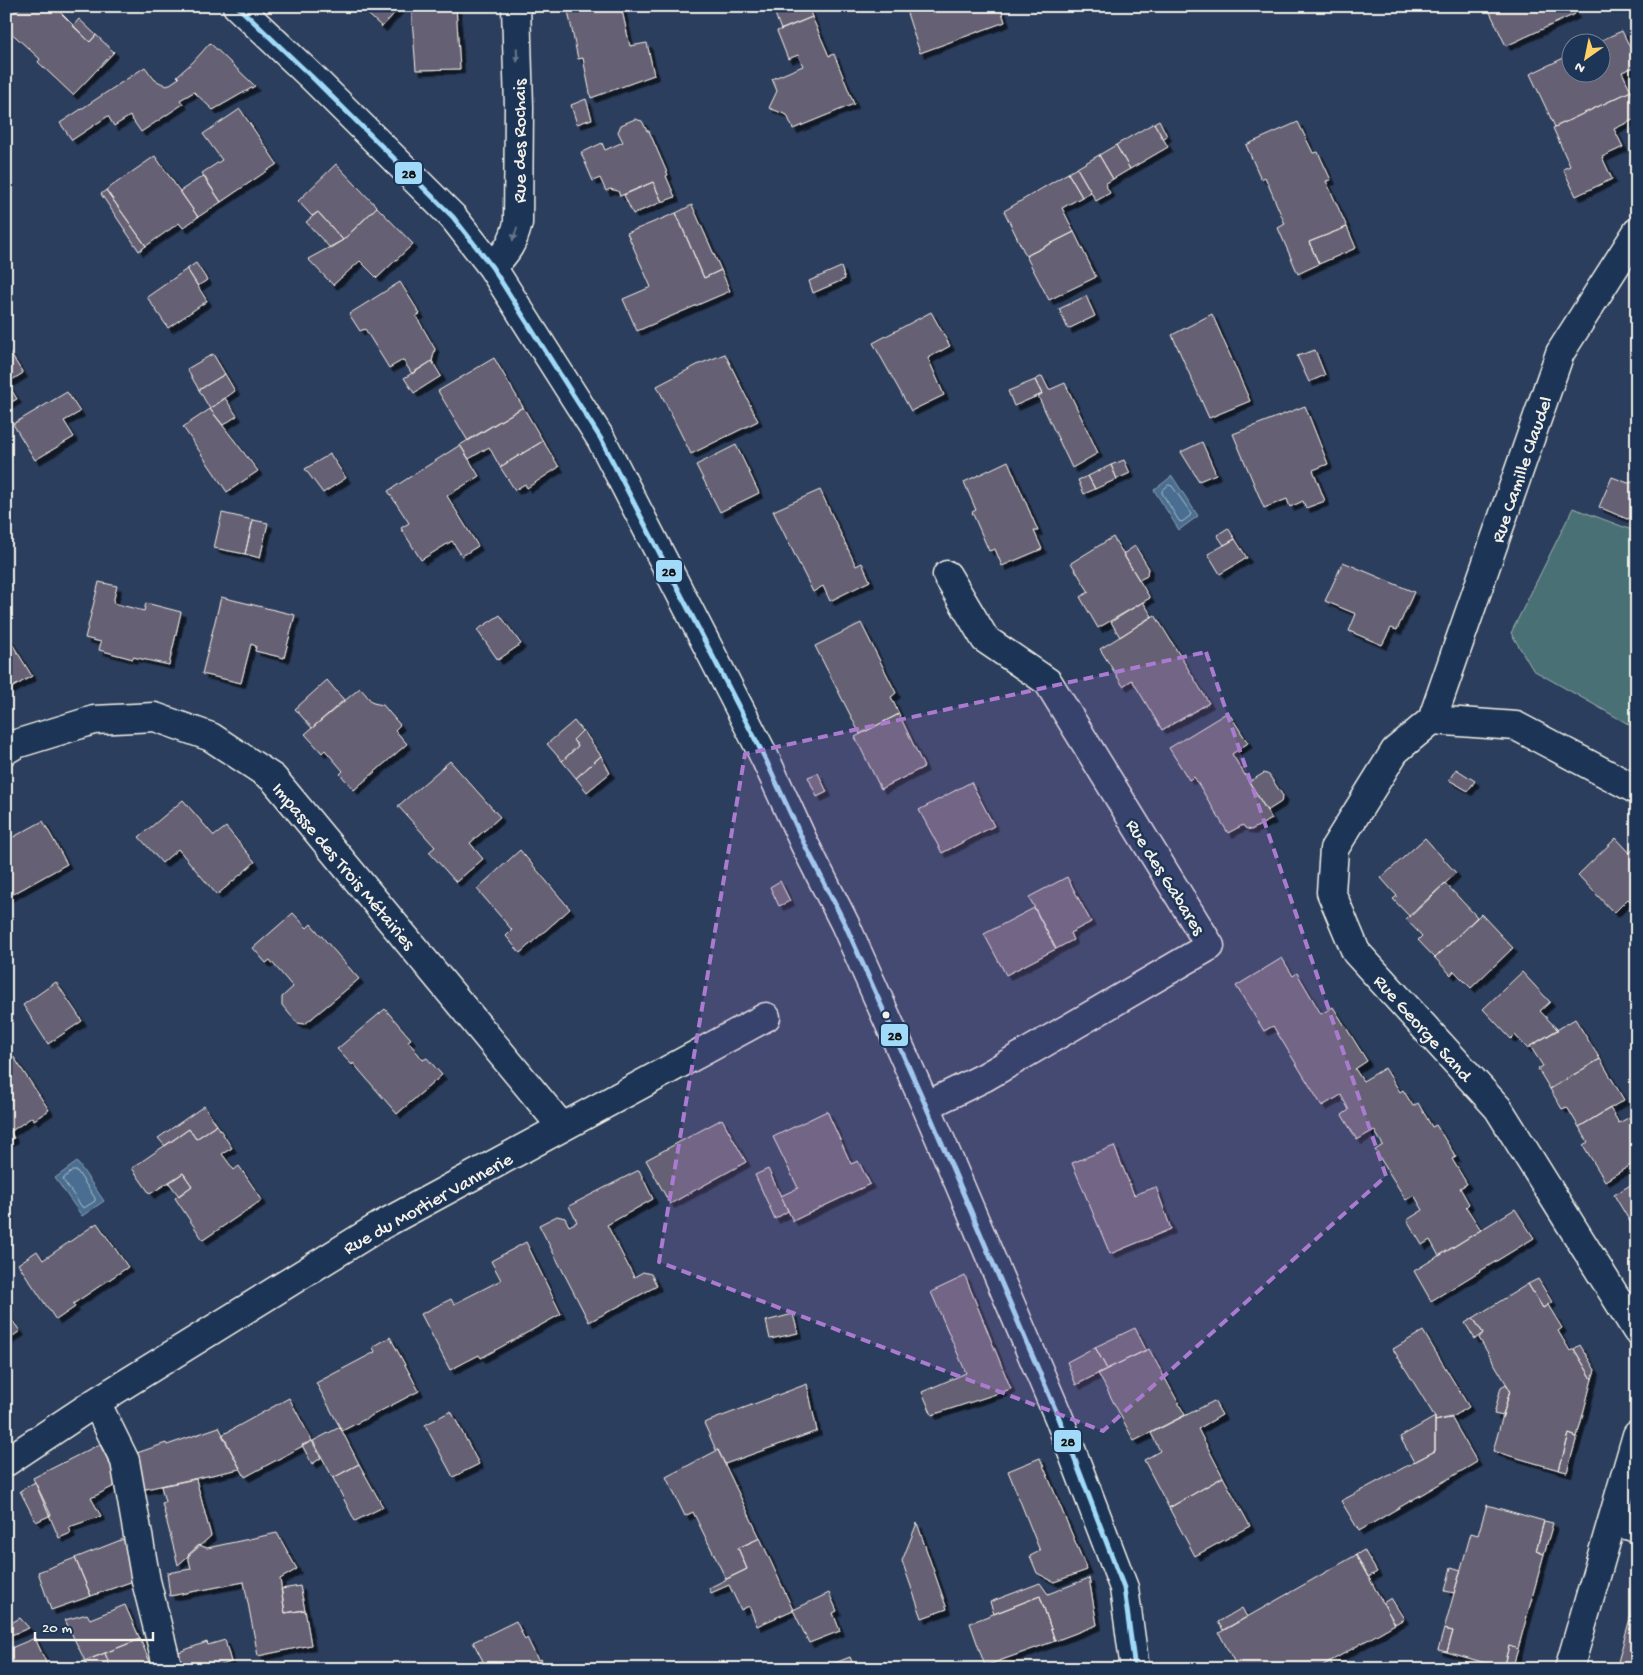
<svg xmlns="http://www.w3.org/2000/svg" width="1643" height="1675" font-family="'Gochi Hand',sans-serif">
<style>
.green{fill:#4a7175;stroke:#9fb1ae}
.water{fill:#4a6e91;stroke:#8ea2b4}
.lines{fill:none;stroke-linecap:round;stroke-linejoin:round}
.shore{stroke:#b0bdc5;stroke-width:1}
.building{fill:#666174;stroke:#f4f1e8;filter:url(#shadow)}
.minor-casing{stroke:#f4f1e8;stroke-width:31}
.minor{stroke:#1d3557;stroke-width:28}
.bus-1-casing{stroke:#1d3557;stroke-width:9}
.bus-1{stroke:#a1daf8;stroke-width:5}
.oneway{fill:#68778a}
.marked{fill:#ab7bcf;fill-opacity:0.2;stroke:#ab7bcf;stroke-width:4;stroke-dasharray:10 6;stroke-linejoin:round}
.bus-dot{fill:#f4f1e8;stroke:#1d3557;stroke-width:2}
.labels{text-anchor:middle;stroke-width:5;stroke-linejoin:round;paint-order:stroke}
.street-label{font-size:19px;fill:#f4f1e8;stroke:#1d3557}
.line-badge{stroke:#1d3557;stroke-width:2}
.pale-badge-label{font-size:14px;text-anchor:middle;font-weight:bold;fill:#111}
</style>
<defs>
<filter id="shadow"><feDropShadow dx="4.5" dy="4.5" stdDeviation="0" flood-color="#0009"/></filter>
</defs>
<rect width="100%" height="100%" fill="#2c3e5d"/>
<filter id="ink" filterUnits="userSpaceOnUse"><feTurbulence type="fractalNoise" baseFrequency=".02" numOctaves="2"/><feDisplacementMap in="SourceGraphic" scale="10" xChannelSelector="R" yChannelSelector="G"/><feConvolveMatrix kernelMatrix="1 2 1 2 8 2 1 2 1" color-interpolation-filters="sRGB"/></filter>
<g filter="url(#ink)">
<path class="green" d="M1573,508l59,22 5,-1v200l-104,-59 -22,-37z"/>
<path class="water" d="M1172,476l26,40 -19,14 -25,-40z
M77,1162l27,39 -22,15 -27,-38z"/>
<g class="lines">
<path class="shore" d="M1169,485l3,1 19,27 -1,3 -8,6 -3,-1 -17,-28v-2z
M73,1171h4l18,27v3l-11,7 -2,-1 -19,-27 1,-2z"/>
</g>
<path class="building" d="M24,6h30l36,36 6,-7 18,17 -41,43 -35,-33 2,-3 -34,-31v-11z
M359,6h42l-19,21z
M411,6h45l4,63 -44,1z
M567,6h54l9,40 17,-3 7,32 -63,23 -8,-40 -5,1z
M784,6h24l4,11 -31,13 -7,-19z
M906,6h94l5,16 -85,31 -15,-46z
M1487,6h84l4,8 -69,32z
M812,17l17,39 5,-2 20,50 -61,25 -6,-14 -18,-7 8,-17 -5,-12 31,-13 -5,-11 -10,4 -11,-28z
M79,19l17,16 -6,7 -17,-16z
M1622,31l15,30v5l-15,6 9,19 -76,36 -25,-53 40,-19v17h30v-30h-3z
M210,43l45,43 -42,24 -19,-18 -14,8 3,4 -42,28 -11,-16 -16,10 -6,-10 -36,24 -12,-17 85,-56 10,13 12,6 12,-8 -2,-2 16,-14z
M1631,91l6,12v15l-23,11 9,18 -21,10 10,22 -36,17 -13,-27 7,-3 -17,-38z
M586,99l6,20 -15,5 -6,-19z
M240,109l37,55 -56,38 -19,-29 20,-13 -19,-26z
M635,119l7,2 5,10h2l19,44 -2,1 9,21 -13,5 -9,-20 -33,14 -2,-5 -8,-2 -4,2 -6,-13 -7,3 -12,-28 21,-10 3,7 18,-8 -5,-10 3,-7z
M1159,120l8,16 -4,3 -9,-16z
M1298,122l15,31 5,-1 13,28 -5,1 21,46 -38,15 10,22 -21,10 -20,-46 7,-4 -20,-47 -4,2 -15,-34z
M1154,123l14,24 -38,22 -14,-24z
M1116,145l14,24 -17,10 -14,-24z
M1099,155l14,24 -8,5 5,9 -14,8 -19,-33z
M155,156l43,61 -15,11 -4,-5 -33,23 -40,-56z
M336,164l41,43 -34,33 -25,-28 -6,4 -14,-15z
M1077,168l14,24 -9,5 -14,-24z
M1068,173l14,24 -20,11 12,24 -48,24 -22,-45z
M203,176l18,26 -23,15 -18,-26z
M653,182l9,20 -29,12 -9,-19z
M106,190l40,56 -7,5 -38,-57z
M692,205l29,65 -17,8 -28,-65z
M377,207l36,37 -36,34 -17,-17 -27,24 -25,-26 35,-19z
M318,212l25,28 -13,8 -24,-26z
M676,213l28,65 17,-8 9,21 -93,40 -14,-32 28,-12 -24,-54z
M1347,227l9,21 -37,16 -10,-22z
M1074,232l22,45 -47,23 -23,-44z
M196,263l11,17 -9,6 -11,-17z
M841,267l4,12 -32,14 -4,-12z
M187,269l20,32 -39,27 -21,-31z
M400,282l20,32 -4,2 19,33 -3,12 -20,13 -9,-14 -14,8 -24,-39 -5,2 -11,-17z
M1086,296l9,20 -27,13 -9,-20z
M931,312l19,34 -22,12 16,37 -33,16 -38,-68z
M1212,314l38,87 -41,17 -37,-83z
M1637,319v22l-6,-20z
M1315,350l10,25 -16,7 -12,-26z
M10,353l13,20 -16,10 10,16 -11,6v-50z
M213,354l12,20 -26,16 -12,-21z
M725,354l33,67 -67,33 -34,-68 42,-22z
M494,358l29,49 -55,34 -30,-50z
M432,361l9,15 -27,17 -10,-15z
M225,374l10,17 -25,18 -11,-19z
M1042,376l7,14 16,-7 33,70 -26,15 -34,-72 4,-2 -7,-14z
M1035,380l7,14 -28,12 -6,-15z
M67,392l13,20 -16,9 10,16 -39,23 -22,-36z
M225,398l12,18 -14,9 -13,-16z
M1305,406l23,58 -15,6 12,31 -19,7 -3,-7 -13,6 -3,-8 -23,9 -31,-74z
M523,407l20,34 -43,26 -11,-20 -20,12 -9,-14z
M210,409l48,62 -31,21 -44,-65z
M543,441l16,26 -32,21 -2,-4 -10,6 -15,-23z
M1202,442l14,32 -17,7 -18,-29z
M460,445l19,31 -32,20 31,50 -16,10 -10,-15 -31,19 -20,-32 8,-5 -21,-32z
M736,445l23,48 -39,19 -24,-47z
M330,454l16,24 -23,15 -18,-24z
M1124,460l6,13 -13,6 -6,-14z
M1008,461l30,70h-4l8,18 -40,17 -7,-17 -6,2 -17,-39 4,-2 -12,-28z
M1111,465l6,14 -22,10 -7,-13z
M1088,476l7,13 -11,5 -6,-14z
M1612,477l16,6 9,-2v35l-10,3 -28,-12z
M820,490l36,76 6,-3 8,18 -40,20 -7,-15 -10,6 -40,-81z
M222,513l31,7 -8,34 -31,-6z
M253,520l15,3 -8,35 -15,-4z
M1228,528l7,11 -11,6 -7,-10z
M1113,537l37,61 -52,30 -18,-31 9,-5 -18,-29z
M1235,539l12,19 -27,16 -12,-20z
M1135,546l13,21 -1,9 -8,4 -16,-26z
M1343,562l71,30 -17,38 -6,-2 -9,17 -33,-14 7,-17 -31,-13z
M99,582l18,4 -4,17 31,8 2,-8 35,9 -12,53 -36,-8v2l-34,-9 2,-8 -16,-4z
M221,597l74,18 -11,43 -29,-7 1,-5 -5,-2 -10,39 -39,-9z
M1143,602l9,14 -32,21 -9,-15z
M500,615l21,29 -23,16 -21,-30z
M1155,615l54,88 -47,27 -30,-50 -9,6 -23,-37z
M861,623l35,70 -5,4 8,17 -39,20 -45,-88z
M6,634l26,42 -26,15z
M327,680l17,20 -32,28 -17,-19z
M360,688l13,15 10,2 17,20 -5,5 12,14 -53,46 -14,-16 3,-3 -18,-21 -3,3 -17,-19z
M1228,712l20,31 -16,11 40,65 -21,11 -6,-2 -2,-3 -15,8 -34,-56 -5,3 -20,-32z
M899,714l25,53 -43,22 -26,-52z
M574,721l8,10 -9,9 5,6 -16,15 -15,-17z
M583,730l18,26 -25,22 -14,-17 16,-15 -5,-6z
M601,756l9,17 -23,19 -11,-14z
M450,761l50,56 -30,26 13,16 -27,23 -27,-30 6,-5 -37,-41z
M1456,769l19,12 -7,10 -19,-11z
M818,773l9,19 -10,5 -9,-20z
M1264,773l5,2 14,21 -2,6 -14,9 -18,-29z
M971,782l23,44 -52,27 -23,-43z
M183,800l31,36 12,-9 29,35 -38,33 -39,-46 -16,14 -23,-26z
M43,821l24,43 -61,34v-57z
M1425,838l31,35 -46,44 -17,-18 4,-3 -16,-18z
M1616,838l14,15 4,-5 3,3v57l-9,-9 -14,14 -36,-38z
M520,850l50,59 -50,44 -14,-17 6,-6 -35,-41z
M1067,877l24,45 -21,11 3,7 -17,9 -27,-52z
M780,881l10,20 -11,5 -9,-19z
M1445,883l32,34 -42,41 -17,-18 4,-4 -16,-17z
M1034,908l22,41 -50,26 -22,-41z
M293,913l14,15 4,-4 48,55 -54,45 -8,-1 -15,-18v-8l11,-10 -23,-27 -4,3 -13,-15z
M1481,914l32,34 -42,40 -17,-17 -3,4 -16,-17z
M1282,958l11,18 4,-3 24,41 12,-7 34,54 -12,8 8,12 22,-13 15,24 3,-2 10,16 5,-3 14,24 4,-2 20,32 -4,2 15,25 -7,4 9,16 -3,3 15,23 -42,26 -9,-16 -8,5 -15,-25 16,-10 -9,-15 -8,5 -31,-50 8,-5 -9,-15 -17,10 -15,-25 7,-5 -8,-15 -19,11 -49,-80 -9,5 -28,-45z
M1522,972l28,30 -10,9 18,19 -31,18 -12,-13 -4,4 -28,-30z
M56,982l26,39 -34,23 -25,-39z
M385,1009l26,30 -3,2 15,19 4,-2 15,17 -45,39 -44,-51 -1,2 -15,-16z
M1575,1019l25,40 -50,30 -12,-20 5,-3 -13,-20z
M13,1056l36,54 -15,10 -2,-3 -22,15 4,6 -8,5v-83z
M1600,1059l24,41 -45,27 -12,-20 -5,2 -12,-20z
M204,1106l13,19 -21,14 -7,-10 -24,17 -7,-8z
M1610,1108l9,15 11,-6 7,11v33l-32,20 -22,-36 5,-3 -9,-15z
M827,1111l24,53 7,-3 12,23 -77,37 -12,-25 17,-8 -25,-51z
M722,1119l24,43 -76,42 -24,-44z
M217,1125l15,23 -10,6 12,16 5,-4 23,34 -59,40 -28,-42 17,-12 -9,-13 -33,21 -18,-26 57,-39 7,10z
M1114,1146l20,49 22,-8 15,42 -61,25 -38,-91z
M768,1169l20,42 -13,8 -20,-44z
M639,1170l14,29 -46,26 27,52 9,-5 8,2 6,12 -68,36 -50,-97 18,-9 8,2 4,8 8,-4 -8,-16z
M183,1173l9,13 -13,10 -10,-13z
M1637,1181v48l-2,1 -21,-35z
M1515,1209l19,29 -103,63 -17,-30z
M97,1223l31,44 -55,37 2,3 -19,13 -38,-56 19,-13 6,9z
M526,1242l35,72 -80,44 -2,-3 -29,15 -29,-56 30,-15 3,5 47,-24 -10,-19z
M965,1276l46,113 -79,26 -10,-23 44,-19 -35,-81z
M1538,1279l14,23 -9,6 -15,-24z
M1528,1284l15,24 5,-3 14,23 -4,3 12,20 4,-2 18,30 -15,58 -8,-3 -10,36 -66,-19 17,-61 -31,-52 4,-5 -10,-15z
M6,1312l14,19 -14,10z
M793,1314l5,19 -28,6 -4,-18z
M1473,1318l10,15 -8,6 -10,-16z
M1135,1328l11,22 -39,19 -12,-22z
M1423,1331l46,76 -18,11 -16,3v-4l-42,-68z
M390,1337l29,54 -77,40 -26,-48 59,-31 -2,-5z
M1580,1345l15,25 -3,9 -18,-30z
M1095,1347l12,22 -31,16 -9,-23z
M1149,1349l36,66 -51,26 -36,-68z
M807,1384l10,47 -92,33 -7,-14h-2l-12,-27z
M1506,1384l4,6 -7,26 -9,-2 7,-27z
M289,1398l23,43 -67,36 -23,-42z
M1214,1401l8,14 -24,14 25,48 -54,31 -25,-48 16,-9 -9,-18z
M451,1411l28,53 -26,13 -28,-52z
M1435,1417v34l-21,11 -14,-25z
M1451,1417l26,45 -118,69 -18,-30 94,-50v-30z
M219,1427l21,42 -99,21 -10,-35 35,-12 1,2z
M340,1427l19,37 -26,14 -20,-37z
M1569,1434l8,3 -10,35 -8,-2z
M312,1441l9,17 -9,6 -10,-19z
M98,1445h2l15,29 3,10 -27,14 10,18 -32,11 2,6 -12,5 -26,-60z
M718,1450l42,88 -22,10 9,21 -21,10 -33,-67 -8,4 -19,-39z
M1040,1458l47,112 -33,12 -17,-9 -7,-17 10,-5 -32,-80z
M359,1464l24,43 -28,14 -22,-43z
M1223,1477l27,49 -55,30 -26,-48z
M196,1479l15,57 -33,29 -16,-62 3,-1 -4,-16z
M35,1482l16,33 -15,7 -16,-31z
M1487,1505l57,16 -8,30 8,3 -26,95 -9,-3 -6,22 -56,-16 6,-21 -9,-2 27,-96 7,2z
M1544,1521l9,2 -9,31 -8,-3z
M917,1523l30,86 -25,9 -20,-57z
M277,1533l20,36 -17,10 5,34 20,-3 6,35 -53,11 -14,-74 -74,14 -3,-23 24,-4 -3,-14 11,-10 8,3z
M126,1538l10,42 -45,16 -16,-38z
M760,1538l33,72 -36,16 -8,-20 -8,4 -12,-25 -18,8 -2,-5 38,-19 -9,-21z
M1364,1550l13,22 -9,5 -12,-22z
M1356,1555l39,69 -78,45h-81l-2,-3 2,-1 -17,-32z
M75,1558l16,38 -40,14 -13,-38z
M1451,1567l10,3 -7,23 -9,-2z
M1089,1578l8,47 -42,16 -15,-45 -46,18 -4,-12 50,-19 8,11z
M300,1586l5,24 -20,3 -4,-24z
M829,1593l8,18 -4,2 7,18 -31,12 -16,-33z
M1637,1593v76h-21z
M1040,1596l15,45 -70,25 -15,-43z
M1391,1598l13,21 -9,5 -12,-21z
M125,1605l15,34 -55,22 -20,-41 22,-6 3,5z
M1242,1608l5,9 -24,13 -5,-8z
M20,1618l9,10 -23,9v-11z
M516,1621l9,19 2,-2 11,22 3,-1 5,10h-63l-3,-7 3,-1 -10,-19z
M1444,1629l9,2 -6,21 -9,-2z
M35,1638l14,31h-36l-7,-15v-4z
M140,1639l13,30h-42l-6,-16z
M225,1640l6,22 -15,5v2h-36l-4,-16 31,-11 1,3z
M1509,1646l9,3 -6,20h-7l-2,-1z
M105,1653l6,16h-23l-3,-8z
M6,1654l7,15h-7z
M850,1657l5,12h-24l-1,-4z
M1330,1661l4,7 -1,1h-16z"/>
<g class="lines">
<g class="minor-casing">
<path id="minor" d="M237,6l75,71 141,140 39,50 109,172 164,319 40,87 40,79 81,182 133,312 65,170 11,81
M492,267c15,-15 21,-24 26,-44l1,-116 -3,-101
M1432,720l-37,31 -61,98 -3,43 25,60 142,156 139,223
M1432,720l128,-367 77,-121
M1432,720l84,6 121,64
M6,750l10,-6 78,-24 61,-3 56,20 62,41 289,349
M926,1106l59,-29 225,-131 -162,-264 -63,-43 -38,-64
M96,1402l29,59 21,120 22,88
M6,1462l90,-60 284,-176 386,-209
M1612,1521l25,7
M1569,1669l68,-234"/>
</g>
<use href="#minor" class="minor"/>
<g class="bus-1-casing">
<path id="bus-1" d="M237,6l75,71 141,140 39,50 109,172 164,319 40,87 40,79 81,182 133,312 65,170 11,81"/>
</g>
<use href="#bus-1" class="bus-1"/>
</g>
<defs><path id="oneway-solid" d="M-6-.8H1V-3.2L6.5 0L1 3.2V.8H-6Z" transform="scale(1.25)"/></defs>
<g class="oneway">
<use href="#oneway-solid" transform="translate(517 55) rotate(88)"/>
<use href="#oneway-solid" transform="translate(515 234) rotate(109)"/>
</g>
</g>
<path class="marked" d="M1206,652l180,524 -283,255 -444,-169 86,-508z"/>
<circle class="bus-dot" cx="886" cy="1015" r="4.5"/>
<g class="labels">
<g class="street-label">
<text transform="translate(518 141) rotate(-90)" y="7">Rue des Rochais</text>
<text transform="translate(1520 469) rotate(-71)" y="7">Rue Camille Claudel</text>
<text transform="translate(345 865) rotate(50)" y="7">Impasse des Trois Métairies</text>
<text transform="translate(1167 876) rotate(58)" y="7">Rue des Gabares</text>
<text transform="translate(1424 1027) rotate(48)" y="7">Rue George Sand</text>
<text transform="translate(427 1202) rotate(-29)" y="7">Rue du Mortier Vannerie</text>
</g>
</g>
<g class="line-badge">
<rect x="394" y="161" width="29" height="24" rx="5" fill="#a1daf8"/>
<rect x="655" y="559" width="28" height="24" rx="5" fill="#a1daf8"/>
<rect x="880" y="1023" width="29" height="24" rx="5" fill="#a1daf8"/>
<rect x="1053" y="1429" width="29" height="24" rx="5" fill="#a1daf8"/>
</g>
<g class="pale-badge-label">
<text x="409" y="178">28</text>
<text x="669" y="576">28</text>
<text x="895" y="1040">28</text>
<text x="1068" y="1446">28</text>
</g>
<rect width="1643" height="1675" fill="none" stroke="#1d3557" stroke-width="25"/>
<rect x="12" y="12" width="1618" height="1650" fill="none" stroke="#f4f1e8" stroke-width="2" filter="url(#ink)"/>
<g transform="translate(1586 58) rotate(213)"><circle r="24" fill="#1d3557" stroke="#738091"/>
<path d="M0-4L9 19L0 12L-9 19Z" fill="#ffd166"/>
<text y="-8" font-size="14" font-weight="bold" text-anchor="middle" fill="#f4f1e8">N</text>
</g>
<path d="M35 1632v8h118v-8" fill="none" stroke="#f4f1e8" stroke-width="2.5"/>
<text x="42" y="1632" font-size="15" fill="#f4f1e8" stroke="#1d3557" stroke-width="4" paint-order="stroke">20 m</text>
</svg>
